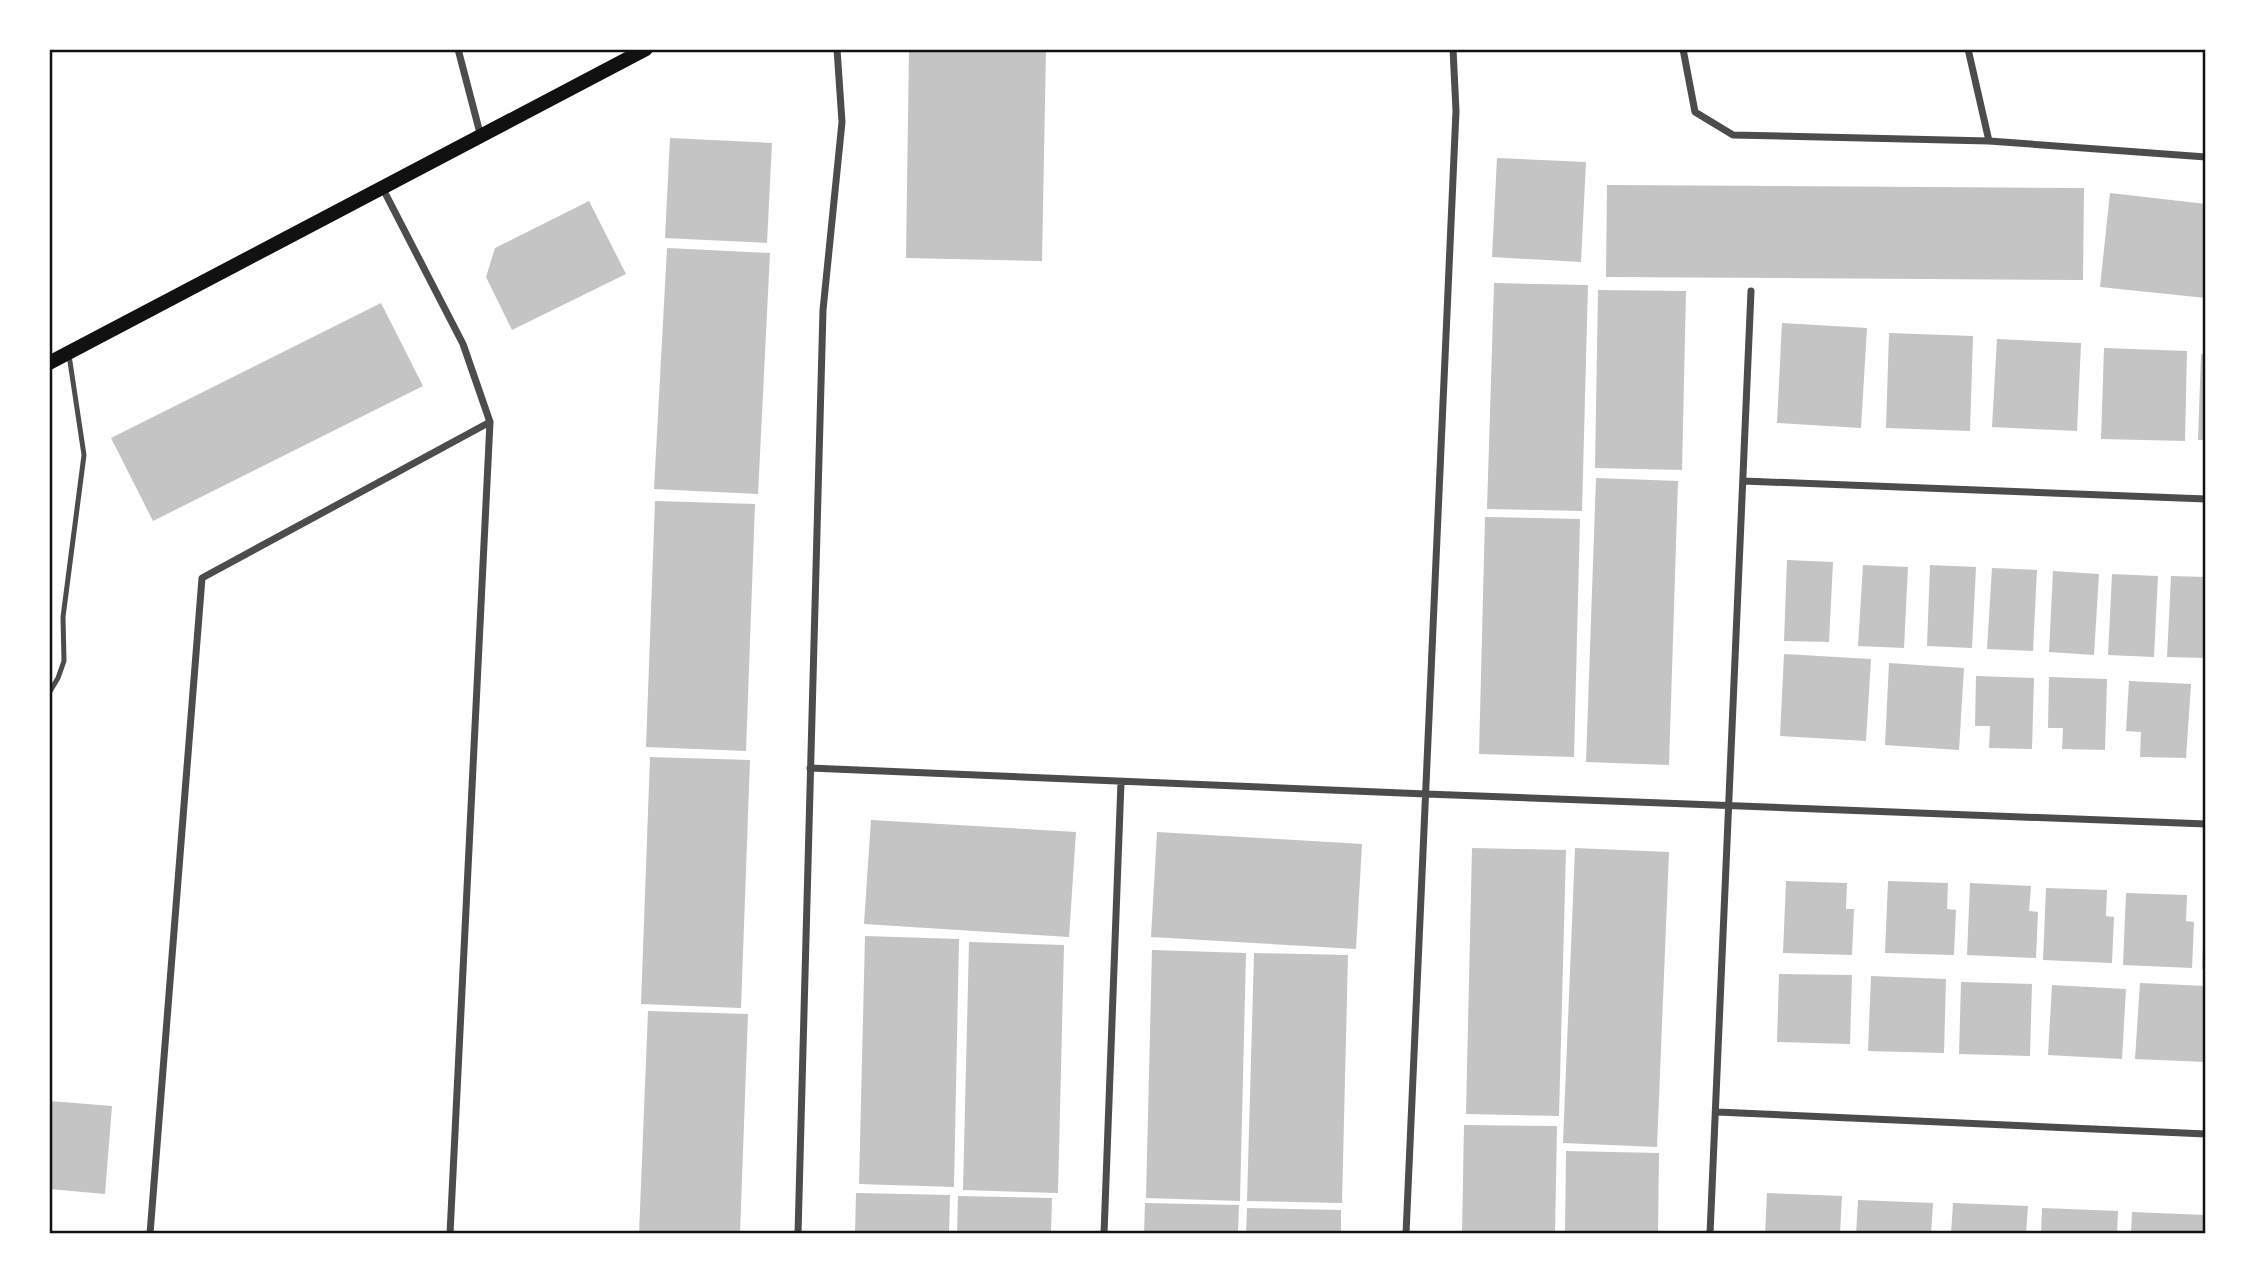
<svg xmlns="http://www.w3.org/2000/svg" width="2255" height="1283" font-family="'Open Sans',sans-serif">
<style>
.building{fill:#c4c4c4}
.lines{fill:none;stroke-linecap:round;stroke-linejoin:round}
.service{stroke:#4c4c4c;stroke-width:5}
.minor{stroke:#4c4c4c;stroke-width:7}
.secondary{stroke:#111;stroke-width:14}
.neatline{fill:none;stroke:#111;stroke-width:2.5}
</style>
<rect width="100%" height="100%" fill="#fff"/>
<path class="building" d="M909,49h137l-4,212 -136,-3z
M670,138l102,5 -5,100 -102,-5z
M1497,158l89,4 -5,100 -89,-5z
M1607,185l477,3 -1,92 -477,-3z
M2110,193l96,11v94l-106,-11z
M589,201l37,73 -114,56 -26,-53 9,-29z
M667,248l103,5 -12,241 -104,-5z
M1494,283l94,2 -6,226 -95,-2z
M1598,290l88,1 -4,179 -87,-2z
M381,303l42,83 -270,135 -42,-83z
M1782,323l85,5 -6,100 -84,-5z
M1889,333l84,3 -3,95 -84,-3z
M1997,339l84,4 -4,88 -85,-4z
M2104,348l83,3 -2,90 -84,-2z
M2201,354l5,1v85h-8z
M1596,478l82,3 -9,284 -83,-3z
M655,501l100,3 -9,247 -100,-4z
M1485,517l95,2 -6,238 -95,-3z
M1787,560l46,2 -4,80 -45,-1z
M1863,565l45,2 -4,81 -46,-2z
M1930,565l46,2 -4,81 -45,-2z
M1992,568l45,2 -4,81 -46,-2z
M2053,571l46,3 -5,81 -45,-3z
M2112,574l46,2 -4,81 -46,-2z
M2171,576l35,1v81l-39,-1z
M1784,654l87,5 -5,82 -86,-5z
M1889,663l75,5 -5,82 -74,-5z
M1976,676l58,2 -2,71 -43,-1 1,-22h-15z
M2049,677l58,2 -2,71 -43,-1 1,-21h-15z
M2129,681l62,3 -5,74 -46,-1 1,-25 -15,-1z
M650,757l100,3 -9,248 -100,-4z
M871,820l205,12 -7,105 -205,-13z
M1157,832l205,12 -6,105 -205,-12z
M1472,848l94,2 -7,266 -93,-2z
M1575,848l94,4 -12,295 -94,-4z
M1786,881l61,2 -1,26h8l-2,46 -69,-2z
M1888,881l60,2 -1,26 9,1 -2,45 -69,-2z
M1970,883l61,3 -2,25 9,1 -2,46 -69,-3z
M2046,888l61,2 -1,26 8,1 -2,46 -69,-3z
M2126,893l61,2 -1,26 8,1 -2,46 -69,-3z
M2204,922h2v47h-4z
M865,936l94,3 -5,248 -95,-3z
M969,942l95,3 -6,248 -95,-3z
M1152,950l94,3 -6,248 -94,-3z
M1254,953l94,2 -6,248 -95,-2z
M1779,974l73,1 -2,69 -73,-2z
M1871,976l75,3 -2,74 -76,-2z
M1961,982l71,2 -2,72 -71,-2z
M2140,983l66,3v76l-71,-3z
M2052,985l74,4 -4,70 -74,-4z
M648,1011l100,3 -8,220h-101z
M49,1101l63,5 -7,88 -56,-5z
M1464,1125l93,1 -2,108h-93z
M1566,1151l93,2 -1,81h-93z
M856,1193l94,2 -1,39h-94z
M1767,1193l75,3 -2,38h-75z
M958,1196l94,2 -1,36h-94z
M1858,1200l75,3 -2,31h-75z
M1145,1203l94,2 -1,29h-94z
M1953,1203l75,3 -2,28h-75z
M1247,1208l94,2v24h-95z
M2042,1208l76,3 -1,23h-76z
M2132,1212l74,3v19h-75z"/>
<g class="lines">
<path class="service" d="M49,693l9,-15 6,-17 -1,-44 21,-162 -15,-100"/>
<path class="minor" d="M458,49l23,88
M1683,49l12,63 38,23 256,6 217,16
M1968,49l21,92
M383,189l80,155 27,78 -40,812
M1743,481l463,18
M810,768l616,26 780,30
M1717,1112l489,22
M150,1234l52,-656 288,-156
M798,1234l25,-924 19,-188 -5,-73
M1104,1234l17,-452
M1406,1234l50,-1123 -3,-62
M1710,1234l41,-943"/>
<path class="secondary" d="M49,363l597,-314"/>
</g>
<rect width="2255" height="1283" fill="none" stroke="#ffffff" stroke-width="102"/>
<rect x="51" y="51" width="2153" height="1181" class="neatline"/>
</svg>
